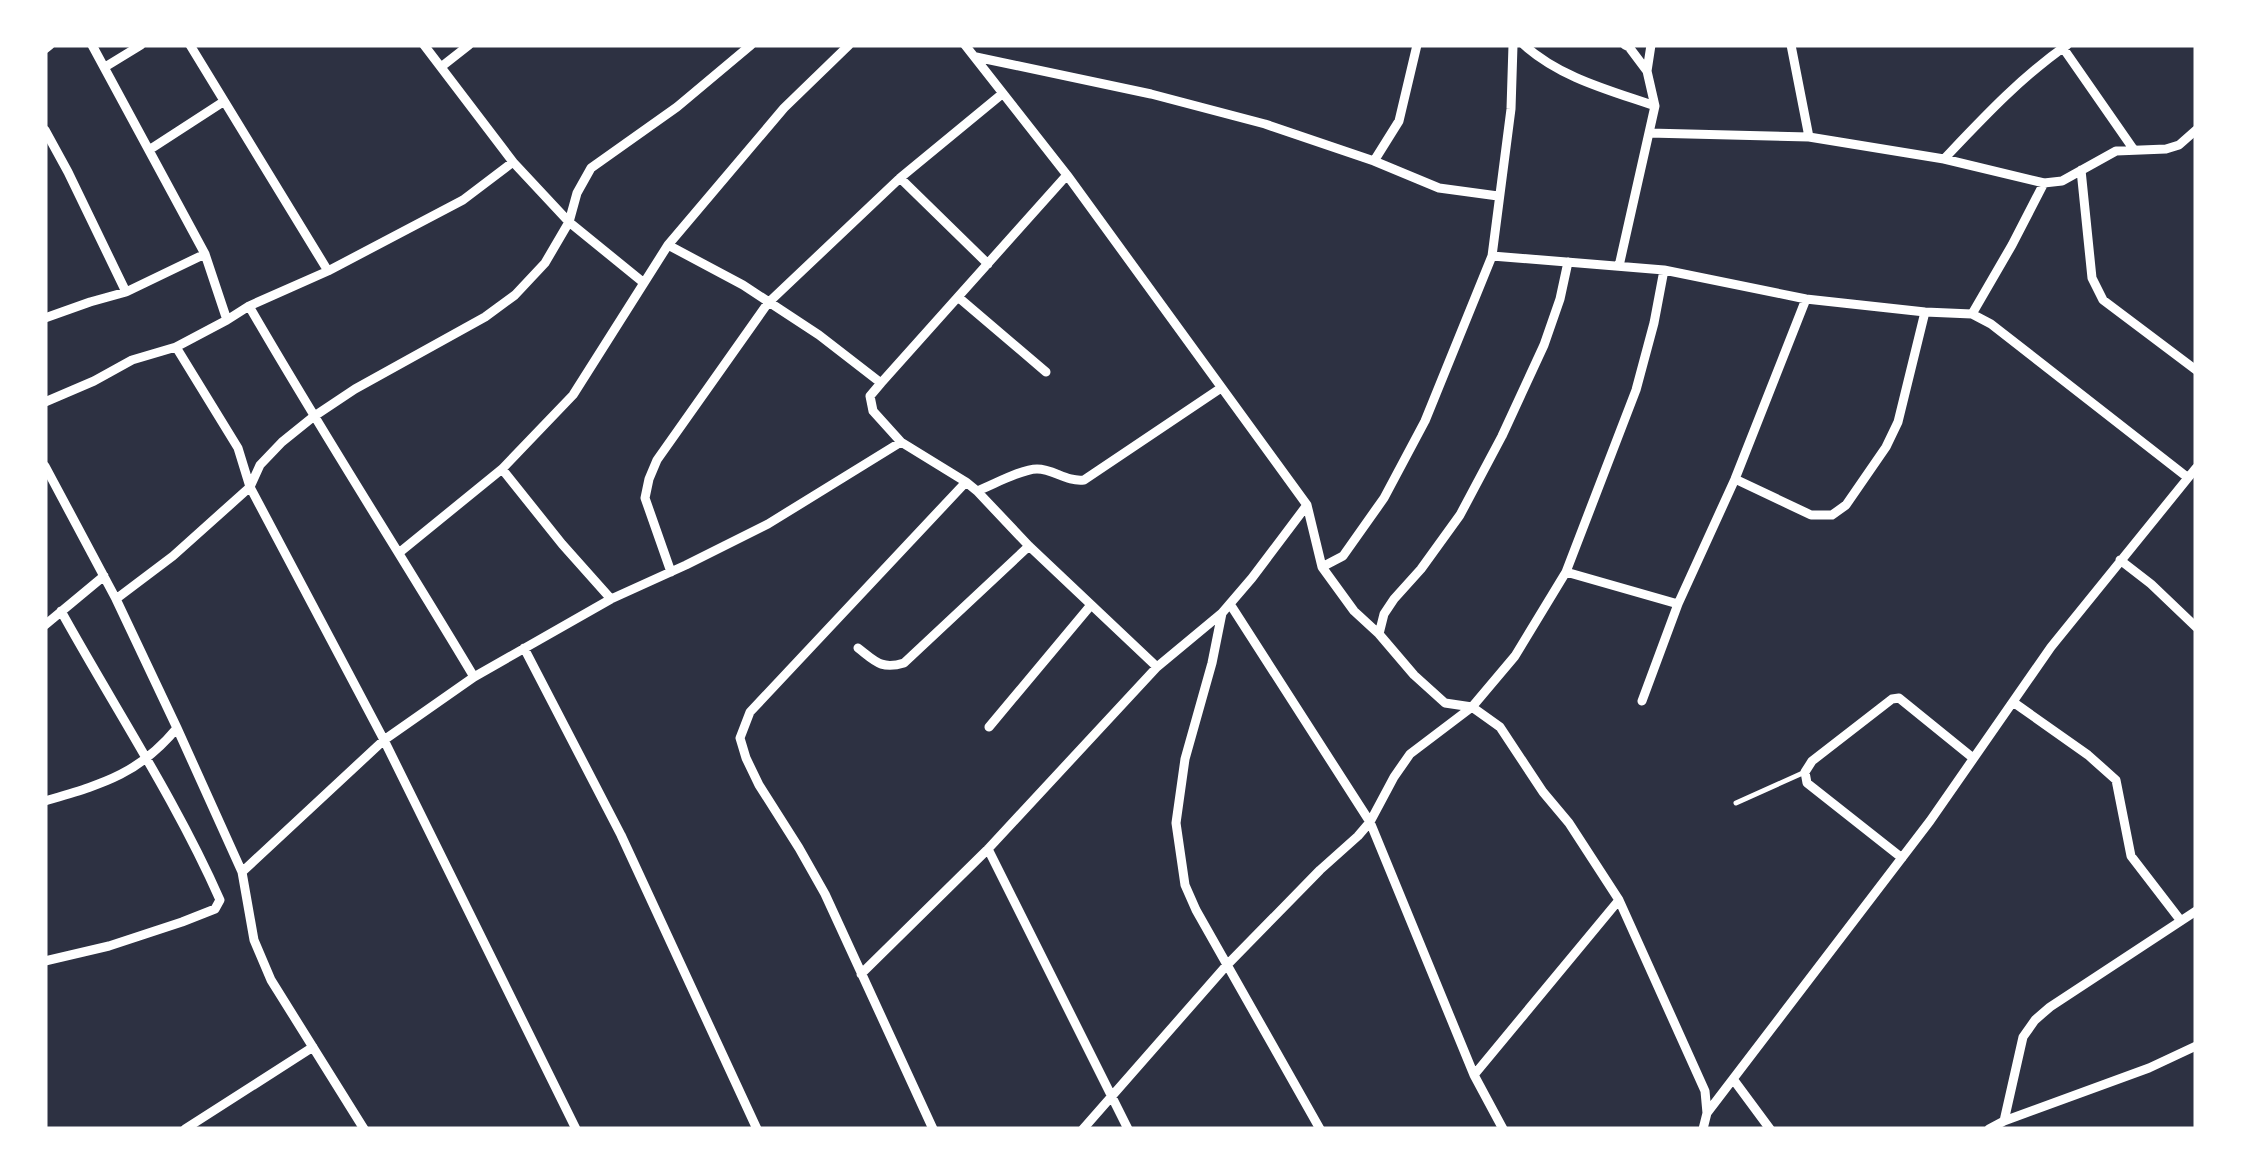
<svg xmlns="http://www.w3.org/2000/svg" width="2241" height="1174" font-family="'Noto Sans',sans-serif">
<style>
.lines{fill:none;stroke-linecap:round;stroke-linejoin:round}
.service{stroke:#fff;stroke-width:5}
.minor{stroke:#fff;stroke-width:9}
</style>
<rect width="100%" height="100%" fill="#2d3142"/>
<g class="lines">
<path class="service" d="M1736,803l69,-31"/>
<path class="minor" d="M92,45l113,209 22,66
M190,45l138,226
M424,45l89,117 56,60 75,61
M965,45l102,130 240,330 15,62 32,44 25,23 35,41 31,28 27,4 28,20 43,65 26,31 50,77 86,191 2,22 -4,16
M1524,45c37,33 85,45 131,61
M1791,45l18,92
M2061,45l73,105
M45,49l5,-4
M976,57l175,37 114,30 109,37 65,27 59,8
M105,67l36,-22
M441,67l28,-22
M1647,71l4,-26
M45,130l23,42 58,120
M1649,133l160,4 135,22 100,24 18,-2 54,-30 50,-2 13,-4 17,-15
M149,150l74,-48
M1944,159c39,-41 77,-82 123,-114
M1374,161l25,-40 18,-76
M2081,170l11,108 11,22 93,70
M1067,175l-186,208 -11,13 3,15 28,31 65,40 11,9 52,55 128,121
M900,178l88,86
M668,245l75,40 76,50 62,48
M1492,256l172,14 142,29 119,13 47,2 19,10 196,153
M1619,266l36,-160 -8,-35 -18,-24 -4,-2
M958,297l88,75
M249,306c72,125 151,247 225,371
M1972,314l40,-69 32,-62
M45,318l45,-16 36,-10 79,-38
M176,347l62,101 12,39 134,253 192,389
M45,402l49,-21 38,-21 44,-13 51,-27 22,-14 79,-35 135,-71 50,-38
M45,466l71,133 61,129 65,144 12,68 17,40 93,149
M502,469l60,75 49,55
M1735,479l76,36h21l14,-10 40,-58 12,-25 27,-110
M977,491c16,-6 44,-22 60,-22 17,0 29,13 47,11l137,-92
M1307,505l-55,73 -30,35 -10,50 -27,96 -9,64 9,62 11,25 124,219
M400,552l102,-83 71,-74 95,-150 116,-137 65,-63
M2120,560l31,24 45,43
M1322,567l21,-11 41,-58 41,-77 67,-165 19,-147 2,-64
M671,572l-26,-74 4,-19 8,-19 111,-157 132,-125 102,-84
M1566,572l112,32
M116,599l57,-43 77,-69 10,-22 22,-23 31,-25 42,-28 130,-72 30,-22 30,-32 24,-41 8,-29 14,-25 86,-61 74,-62
M1230,604l140,218 104,253 29,54
M45,625l59,-49
M1379,634l5,-20 10,-15 27,-30 39,-54 42,-79 42,-91 16,-46 8,-37
M524,648l97,187 136,294
M858,648c17,13 23,22 46,15l125,-117
M1642,701l36,-97 57,-125 71,-180
M2013,702l75,53 28,25 15,76 50,65
M989,727l102,-122
M45,801c57,-17 93,-26 132,-73
M988,849l140,280
M1902,858l-95,-75 -2,-11 7,-11 80,-62 7,-1 74,60
M242,872l142,-132 90,-63 137,-78 75,-34 82,-41 133,-82
M45,961l64,-15 73,-24 33,-13 5,-9c-44,-100 -106,-193 -159,-289
M861,974l127,-125 169,-182 65,-54
M1474,1075l145,-175
M1733,1079l37,50
M1707,1113l223,-292 121,-174 145,-179
M2004,1121l19,-84 12,-17 15,-13 146,-96
M185,1129l128,-82
M933,1129l-108,-235 -26,-46 -40,-63 -13,-27 -6,-20 10,-26 216,-230
M1083,1129l143,-163 94,-96 38,-34 12,-14 24,-45 16,-23 62,-47 43,-51 51,-84 70,-182 18,-67 10,-53
M1989,1129l15,-8 145,-53 47,-22"/>
</g>
<rect width="2241" height="1174" fill="none" stroke="#ffffff" stroke-width="95"/>
</svg>
